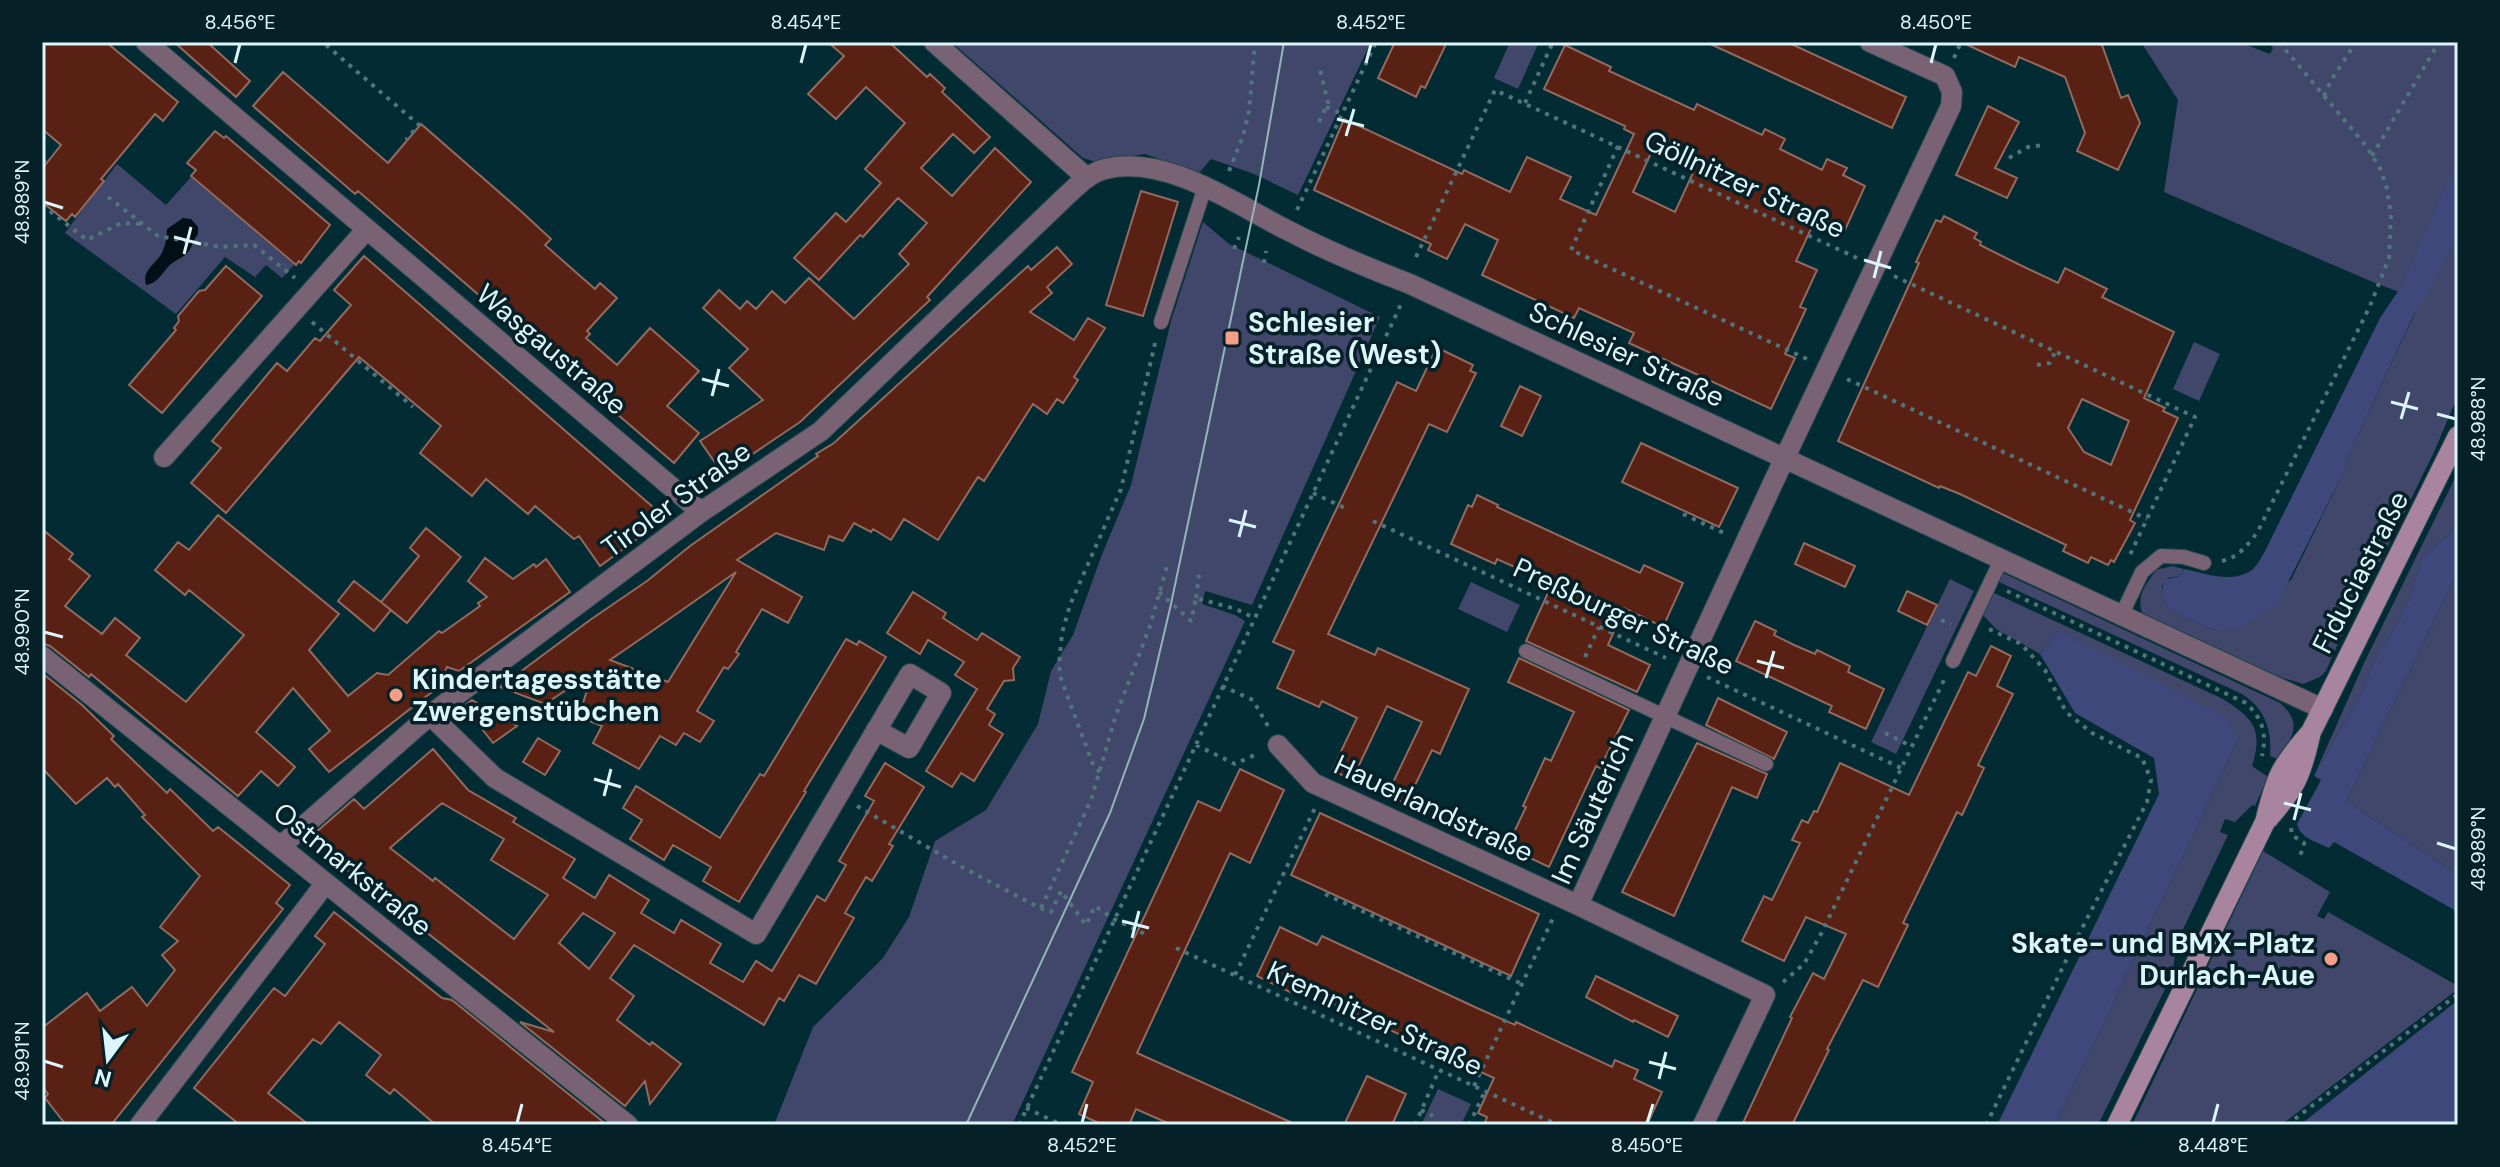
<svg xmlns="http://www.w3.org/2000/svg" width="2500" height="1167" font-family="'DM Sans',sans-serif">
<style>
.green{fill:#40476b}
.forest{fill:#3f487b}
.water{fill:#001016}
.building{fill:#582113;stroke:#936a5f;stroke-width:2;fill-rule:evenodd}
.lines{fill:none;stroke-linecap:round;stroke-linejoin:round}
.service-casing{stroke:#20474f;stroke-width:16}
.minor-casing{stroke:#20474f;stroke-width:22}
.secondary-casing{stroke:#20474f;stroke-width:22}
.path{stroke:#52757d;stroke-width:4;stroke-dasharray:4 6;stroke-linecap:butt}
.service{stroke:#786273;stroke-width:14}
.minor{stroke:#786273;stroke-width:20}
.secondary{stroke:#a8849f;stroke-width:20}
.tram{stroke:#95b4ba;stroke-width:2}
.ticks{fill:none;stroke:#dbf5fb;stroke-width:3}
.poi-dot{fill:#f49e88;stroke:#052026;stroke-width:3}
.labels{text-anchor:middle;stroke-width:7;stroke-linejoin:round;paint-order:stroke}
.street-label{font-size:28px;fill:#dbf5fb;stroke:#052026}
.poi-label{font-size:28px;font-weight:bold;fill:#dbf5fb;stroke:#052026;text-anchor:start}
.neatline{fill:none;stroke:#dbf5fb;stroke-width:3}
.ticks-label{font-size:20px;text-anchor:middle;fill:#dbf5fb}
</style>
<rect width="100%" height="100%" fill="#022b33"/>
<path class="green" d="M958,42h413l-73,153 -44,-21 -43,-15 -12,14 -54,-19 -49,8 -13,-4 -128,-113z
M1510,42h29l-21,47 -24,-11z
M2141,42h98l31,12 3,-6 -5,-6h190v353l-23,55 -51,104 -31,55 -27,62 -6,6 -17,7 -23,-7 -138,-64c-6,-18 4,-28 14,-43l16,-4 12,3 -4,7 -12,2 -6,8 3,18 23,16 28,10 75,-50 49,-101 15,-38 66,-141 -46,-17 -211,-91 14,-92z
M117,164l49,41 25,-28 103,88 -12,13 -16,-13 -11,12 -30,-20 -49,57 -111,-81z
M1203,222l26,22 151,73 -128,288 -47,-14 -3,13 33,11 10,6 -233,504h-238l39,-98 70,-69 26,-41 26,-76 51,-31 52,-86 13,-53 22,-36 28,-78 30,-72 40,-164z
M2194,342l26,12 -21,47 -26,-12z
M2458,472v51l-6,9 -30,26 -15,48 -33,55 -11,29 -49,86 50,-113z
M2458,572v303l-112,-74z
M2003,573l277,130c24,22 11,32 0,57l-10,-4c2,-27 -5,-47 -28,-62l-243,-112z
M1950,579l24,12 -78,163 -25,-12z
M1471,582l49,23 -13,27 -49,-23z
M1992,592l229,106c31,19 43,30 31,68l16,11 -13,29 -3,-1 -17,17 -10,-3 -5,13 8,3 -51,107 -5,33 -74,150h-43l183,-385 -180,-109 -18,23 -44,-25 -14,-15z
M2263,851l67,41 -13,24 7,3 4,-7 130,74v3l-177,136h-149z
M1438,1089l33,15 -10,21h-40z"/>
<path class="forest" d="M2458,160v74l-27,54 -17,26 -59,127 -15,38 -64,127 -38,23 -22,1 -28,-10 -23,-16 -3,-11 2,-13 16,-4 4,-7c20,4 45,14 65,3 7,-4 12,-14 16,-21l115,-233 23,-34z
M2458,523v49l-112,229 112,74v37l-124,-70 -5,6c-12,-6 -29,-10 -32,-24l24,-44 -7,-4 49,-86 11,-29 33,-55 15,-48 30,-26z
M2058,631l168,87 12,22 -183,385h-58l162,-331 -5,-36 -79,-45 -35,-59z
M2458,1000v125h-158z"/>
<path class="water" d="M183,218l8,1 7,8v7c-5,6 -5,12 -10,18 -5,6 -11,7 -17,12 -9,8 -12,19 -25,21 -4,-14 7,-19 14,-29 5,-7 7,-19 7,-27z"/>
<path class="building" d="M42,42h64l72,60 -15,19 -8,-7 -54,65 3,2 -29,36 -3,-3 -6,7 -24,-19v-33l19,-24 -19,-16z
M174,42h33l43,39 -14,16z
M828,42h61l38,35 3,-3 15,14 -3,4 48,45 -16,16 -21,-19 -32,34 31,28 43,-48 36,34 -104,115 3,3 -31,29 -99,93 -77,52 -23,-33 63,-41 -34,-32 19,-19 -45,-41 16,-18 21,19 7,-8 9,8 16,-18 13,12 24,-25 45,41 55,-55 -10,-10 28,-31 -29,-25 -35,39 -3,-2 -41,45 -25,-22 42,-45 10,9 35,-39 -16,-14 40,-46 -39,-36 -30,32 -28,-25 36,-38z
M1395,42h52l-22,46 -4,-2 -5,11 -38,-19z
M1706,42h81l119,55 -14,31z
M1961,42h133l8,3 19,53 7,-3 12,28 -22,47 -41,-19 8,-18 -20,-56 -46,-20 -4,10z
M1565,45l46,22 -2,4 85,39 3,-6 65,31 3,-6 20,10 -5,10 42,21 5,-11 20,9 -4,7 22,11 -20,44 -28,-14 -21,45 21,9 -17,37 6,2 -21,45 10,4 -24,51 -142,-66 5,-10 -55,-25 -5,10 -92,-43 16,-35 -33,-16 -18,35 -19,-9 3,-6 -117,-54 30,-71 118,55 2,-4 46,22 17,-35 44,20 -11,22 36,16 38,-81 -10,-5 1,-3 -81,-37zM1656,142l42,20 -23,50 -42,-20z
M283,72l105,91 33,-39 102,89 28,26 -6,6 50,44 5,-6 17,15 -30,33 3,3 -4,4 31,27 33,-37 49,43 -32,35 32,27 -25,30 -316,-272 -3,3 -102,-88z
M1988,106l31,16 -24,46 22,10 -10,20 -51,-23z
M215,131l9,7 2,-2 104,89 -29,38 -2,-2 -3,4 -105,-89 5,-6 -9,-7z
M1141,191l37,11 -35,114 -37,-11z
M1944,216l33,17 -3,5 7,4 -1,3 38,19 40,19 7,-15 42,21 -5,8 72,35 -30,66 21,10 -2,3 15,7 -48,102 5,3 -21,39 -3,-2 -3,5 -17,-8 -3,6 -25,-12 3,-6 -106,-51 -20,-8 -1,2 -101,-47 81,-178 -3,-1 20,-42 5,2zM2082,399l47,22 -18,44 -27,-13 -16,-24z
M1057,247l15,17 -25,23 5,6 -22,19 44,28 14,-22 17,10 -31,49 4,3 -15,23 -6,-4 -10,15 -14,-10 -49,77 -6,-4 -40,63 -34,-21 -13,21 -18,-11 -2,3 -17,-9 -11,18 -14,-5 -5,14 -48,-17 -39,27 65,37 -14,26 -26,-14 -26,43 3,2 -11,15 -4,-2 -27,44 17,10 -14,21 -16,-9 -8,12 -16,-9 -21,33 -46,-26 9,-17 -23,-9 13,-44 -47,31 -45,-17 90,-67 57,-39 43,-35 128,-90 -2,-2 18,-11 194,-177 3,4zM736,572l-68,110 -58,-22 45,-31z
M364,256l297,258 -2,9 -59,43 -21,-30 -5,3 -39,-33 -7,8 -42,-35 -14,17 -52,-43 21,-27 -82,-69 -133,156 -35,-30 30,-35 -9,-7 65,-78 10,8 28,-33 5,3 31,-36 -17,-15z
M226,266l36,30 -100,117 -33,-28 47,-55 -2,-2 5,-7 -1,-5 21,-25 6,-1z
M1442,350l31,15 -3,6 6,2 -29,59 -18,-8 -101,210 47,21 3,-7 91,41 -29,65 -8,-4 -26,54 -19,-9 35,-73 -35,-16 -35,74 -20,-10 25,-52 -35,-17 -3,6 -42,-19 17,-37 -21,-9 124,-260 19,9 18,-38 5,2z
M1520,386l21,10 -19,40 -21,-10z
M1641,443l97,45 -19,39 -97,-45z
M1477,495l21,10 -1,2 143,66 4,-8 39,18 -20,44 -39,-19 -16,37 42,20 -13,27 -111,-51 26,-57 -55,-25 -2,5 -44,-20 17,-39 4,2z
M218,515l121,99 -30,36 39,46 29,-23 11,2 51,-44 3,2 38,-27 -2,-3 9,-6 -19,-16 17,-23 28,21 21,-15 2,3 10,-8 24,33 -111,79 -12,-4 -10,21 -108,84 -20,-23 21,-18 -37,-43 -37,44 39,35 -17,19 -17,-15 -23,25 -147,-122 -2,3 -39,-31 -8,-3v-114l31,25 -4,5 21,17 -25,30 37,28 13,-16 25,20 -14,17 60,47 58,-67 -55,-45 -4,5 -30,-25 23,-28 11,8z
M426,528l35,29 -54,66 -26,-21 38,-46 -9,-8z
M1804,543l51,23 -10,21 -50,-23z
M354,581l37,29 -17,21 -36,-30z
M1907,591l30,14 -10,20 -29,-14z
M913,592l33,21 -3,5 34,22 5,-7 38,24 -7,11 1,12 -10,1 -17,28 8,5 -6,11 14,9 -29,47 -13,-8 -9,14 -26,-16 51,-82 -22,-14 9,-13 -36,-22 -8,14 -33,-21z
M1755,621l21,10 -2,4 20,10 21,9 2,-4 33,16 -2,6 36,17 -18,40 -37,-17 3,-6 -96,-45z
M846,639l11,6 2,-4 27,16 -82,134 2,1 -67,110 -36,-21 8,-14 -38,-22 -9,15 -34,-21 12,-19 -19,-12 13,-22 84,52 40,-64 4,2 14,-23z
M1991,646l20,10 -14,30 16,8 -35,71 6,3 -22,47 -5,-3 -54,111 5,2 -30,62 -15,-7 -36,69 2,1 -37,75h-50l50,-107 -2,-1 23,-44 11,6 22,-45 -40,-17 -22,44 -42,-20 22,-45 8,4 28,-57 -8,-3 10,-20 6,3 6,-12 3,1 23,-49 69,32 59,-123 8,4z
M1519,658l110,52 -29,58 -4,-2 -47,101 -42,-20 19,-40 -3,-1 22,-48 6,3 23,-49 -66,-30z
M42,673l40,32 32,31 -3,3 56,54 3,-4 43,42 5,-4 72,58 -14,18 7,6 -172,216h-45l-21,-27 3,-4 -6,-8v-58l45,-35 13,18 32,-24 15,19 28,-36 -13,-15 16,-14 -18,-14 40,-51 -58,-59 3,-2 -27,-31 -3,3 -8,-9 -31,26 -34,-36z
M1718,698l69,34 -13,27 -68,-34z
M472,700l45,26 -24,17 -29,-37z
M538,738l22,13 -15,24 -22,-13z
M1697,743l70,31 -10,24 -25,-11 -58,129 -52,-24z
M433,749l35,41 48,28 -3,4 62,37 -12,19 32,20 14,-23 40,25 -8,13 33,20 7,-13 40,24 -11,19 33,19 13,-21 16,10 45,-75 8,5 21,-36 -7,-4 35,-60 -9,-5 20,-33 39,24 -35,57 4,2 -21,35 -6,-4 -21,36 9,5 -38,66 -17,-9 -15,26 -5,-3 -15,27 -130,-80 -24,33 24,18 -17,24 33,25 2,-3 29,22 -31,40 -5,-23 -20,25 -105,-84 34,10 -238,-186 -2,-12 40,-35 10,10zM442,803l62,36 -13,21 57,35 -34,44 -79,-61 -2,3 -43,-33zM583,913l32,20 -26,36 -30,-26z
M1240,769l44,21 -34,73 -20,-10 -93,200 160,72h-125l-36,-16 -7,16h-26l-24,-11 14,-32 -21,-10 126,-271 22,10z
M1320,813l219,101 -28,62 -220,-101z
M334,912l108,86 10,2 155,125h-171l-42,-36 -4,5 -24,-19 15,-20 -42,-33 -18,22 -8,-5 -45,54 41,32h-69l-46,-37 80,-100 11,8 40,-52 -10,-8z
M1280,927l37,18 5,-9 155,72 38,17 1,-3 96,45 3,-7 23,10 -4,9 28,13 -15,33h-163l3,-8 -9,-4 16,-35 -197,-91 -3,7 -37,-18z
M1596,976l82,40 -10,21 -34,-17 -1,2 -47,-25z
M1367,1076l39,18 -14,31h-48z"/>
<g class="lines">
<g class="service-casing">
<path id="service" d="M1161,322l44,-135
M2121,616l21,-44 19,-16 23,1 20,6
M1526,651l240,113
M1953,661l48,-101"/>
</g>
<g class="minor-casing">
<path id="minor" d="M146,42l555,470
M934,42l153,136
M164,457l203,-228
M42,656l586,469
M430,715l65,63 261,156c52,-86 102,-174 154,-260l31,19 -32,55 -33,-18
M1278,745l35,38 265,122
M281,846l149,-131 271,-203 120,-81 244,-234c12,-11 24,-24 40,-28 61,-15 130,35 182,61 40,21 81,38 123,54l913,425
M140,1125l185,-241
M1703,1125l62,-130 -187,-90 194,-420 179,-379 1,-14 -7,-16 -75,-34"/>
</g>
<g class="secondary-casing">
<path id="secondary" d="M2268,819c27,-31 33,-43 42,-83
M2117,1125l148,-303c11,-45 15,-55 46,-90l147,-296"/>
</g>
<path class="path" d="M326,45l93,80 -13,15
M1954,58l7,-16
M2324,96l8,-17 24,-37
M1525,103l28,-61
M1326,107l17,7
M1319,122l9,-19 -8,-34
M42,139l6,-5
M1618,146l-47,104 236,109
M2372,156l67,-114
M2009,158l19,-11 16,-2
M42,160l8,5
M1229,171l14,-35 6,-24 6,-70
M108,197l50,39 62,11 34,-2 41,33
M42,205l45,35 34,-17 19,1
M1297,210l79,-168
M1234,249l5,-12
M1416,257l79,-167 362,168
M1264,263l2,-12
M1894,276l301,141 -66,140
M312,322l101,85
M2037,365l13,-2 5,-11
M1847,379l300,140
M1313,493l32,15
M1683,514l41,19
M1373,521l293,137
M2222,561c17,-4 26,-16 36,-30l112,-225 19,-48 2,-44 -4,-25 -7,-21 -14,-22 -87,-104
M2007,591l239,112c17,16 21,31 16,53
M1159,592l32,29 5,-23 40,11 18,9
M1196,598l3,-23
M1941,620l10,4
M1585,657l14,-30
M1707,677l194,91
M1222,686l31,14 16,28
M1885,733l26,13
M1196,745l39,19 24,-11
M1100,772l-6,-5 -33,-88 -2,-14 3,-32 8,-28 51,-116 35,-150
M857,806l103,60 80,42 11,4 10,-21 25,34 9,-19 19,13 31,15
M2291,828l1,7 12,8v5l-6,10
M1325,894l197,90
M1041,908l50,-108 25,-85 34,-89 17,-60
M1176,948l382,177
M1235,975l80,-167
M1783,982l21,-18 17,-30 124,-256
M1474,1086l79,-168
M1026,1108l36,17
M1421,1110l12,6
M1019,1125l383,-823
M1415,1125l24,-55
M1469,1125l16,-34
M1986,1125l88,-181 73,-142 4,-22 -9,-22 -50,-25 -26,-21 -21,-42 -24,-26 -32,-15
M2287,1125l171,-131"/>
<use href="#service" class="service"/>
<use href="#minor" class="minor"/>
<use href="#secondary" class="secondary"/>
<path class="tram" d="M966,1125l144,-312 34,-94 27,-115 88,-419 25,-143"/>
</g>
<path class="ticks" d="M235,63l5,-19M801,63l5,-19M1366,63l5,-19M1931,63l5,-19M1337,119l27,7M1346,136l8,-27M44,202l19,6M174,237l27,7M184,254l7,-27M1864,260l27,8M1874,278l7,-27M702,379l27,7M712,396l7,-27M2391,402l27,7M2437,414l19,5M2401,419l8,-27M1229,520l27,7M1239,537l7,-27M44,632l19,5M1757,661l27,7M1766,678l8,-27M594,779l27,8M604,796l7,-27M2284,803l27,7M2294,820l7,-27M2437,843l19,6M1122,921l27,7M1132,938l7,-27M44,1061l19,6M1649,1062l27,7M1659,1079l7,-27M517,1123l5,-19M1082,1123l5,-19M1647,1123l6,-19M2213,1123l5,-19"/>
<g class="poi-dot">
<rect x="1224" y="330" width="16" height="16" rx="4"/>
<circle cx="396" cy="695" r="8"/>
<circle cx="2331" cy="959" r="8"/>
</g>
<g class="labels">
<g class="street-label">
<text transform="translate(1745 184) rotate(25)" y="10">Göllnitzer Straße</text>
<text transform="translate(552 349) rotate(40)" y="10">Wasgaustraße</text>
<text transform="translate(1627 354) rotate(25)" y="10">Schlesier Straße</text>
<text transform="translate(676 499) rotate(-36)" y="10">Tiroler Straße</text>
<text transform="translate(2360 572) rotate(-63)" y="10">Fiduciastraße</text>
<text transform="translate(1624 616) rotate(25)" y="10">Preßburger Straße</text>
<text transform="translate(1434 808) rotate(25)" y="10">Hauerlandstraße</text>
<text transform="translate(1592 808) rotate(-66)" y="10">Im Säuterich</text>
<text transform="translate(353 869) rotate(39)" y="10">Ostmarkstraße</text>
<text transform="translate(1375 1018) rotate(25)" y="10">Kremnitzer Straße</text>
</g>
<g class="poi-label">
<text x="1248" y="332">Schlesier<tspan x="1248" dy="32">Straße (West)</tspan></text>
<text x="412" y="689">Kindertagesstätte<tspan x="412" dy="32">Zwergenstübchen</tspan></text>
<text x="2315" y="953" text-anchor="end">Skate- und BMX-Platz<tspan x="2315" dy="32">Durlach-Aue</tspan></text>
</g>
</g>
<rect width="2500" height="1167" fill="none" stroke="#052026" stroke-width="88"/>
<g transform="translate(108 1059) rotate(195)" stroke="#052026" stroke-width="6" paint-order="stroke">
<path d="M0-6L14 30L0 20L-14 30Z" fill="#dbf5fb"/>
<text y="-12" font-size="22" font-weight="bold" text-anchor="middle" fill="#dbf5fb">N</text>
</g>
<rect x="44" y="44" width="2412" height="1079" class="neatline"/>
<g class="ticks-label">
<text x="240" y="29">8.456°E</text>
<text x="806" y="29">8.454°E</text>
<text x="1371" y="29">8.452°E</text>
<text x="1936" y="29">8.450°E</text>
<text transform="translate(22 202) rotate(-90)" y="7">48.989°N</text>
<text transform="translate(2478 419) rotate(-90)" y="7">48.988°N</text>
<text transform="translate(22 632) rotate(-90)" y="7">48.990°N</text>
<text transform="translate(2478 849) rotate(-90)" y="7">48.989°N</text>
<text transform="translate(22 1061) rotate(-90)" y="7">48.991°N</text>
<text x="517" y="1152">8.454°E</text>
<text x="1082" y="1152">8.452°E</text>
<text x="1647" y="1152">8.450°E</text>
<text x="2213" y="1152">8.448°E</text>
</g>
</svg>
